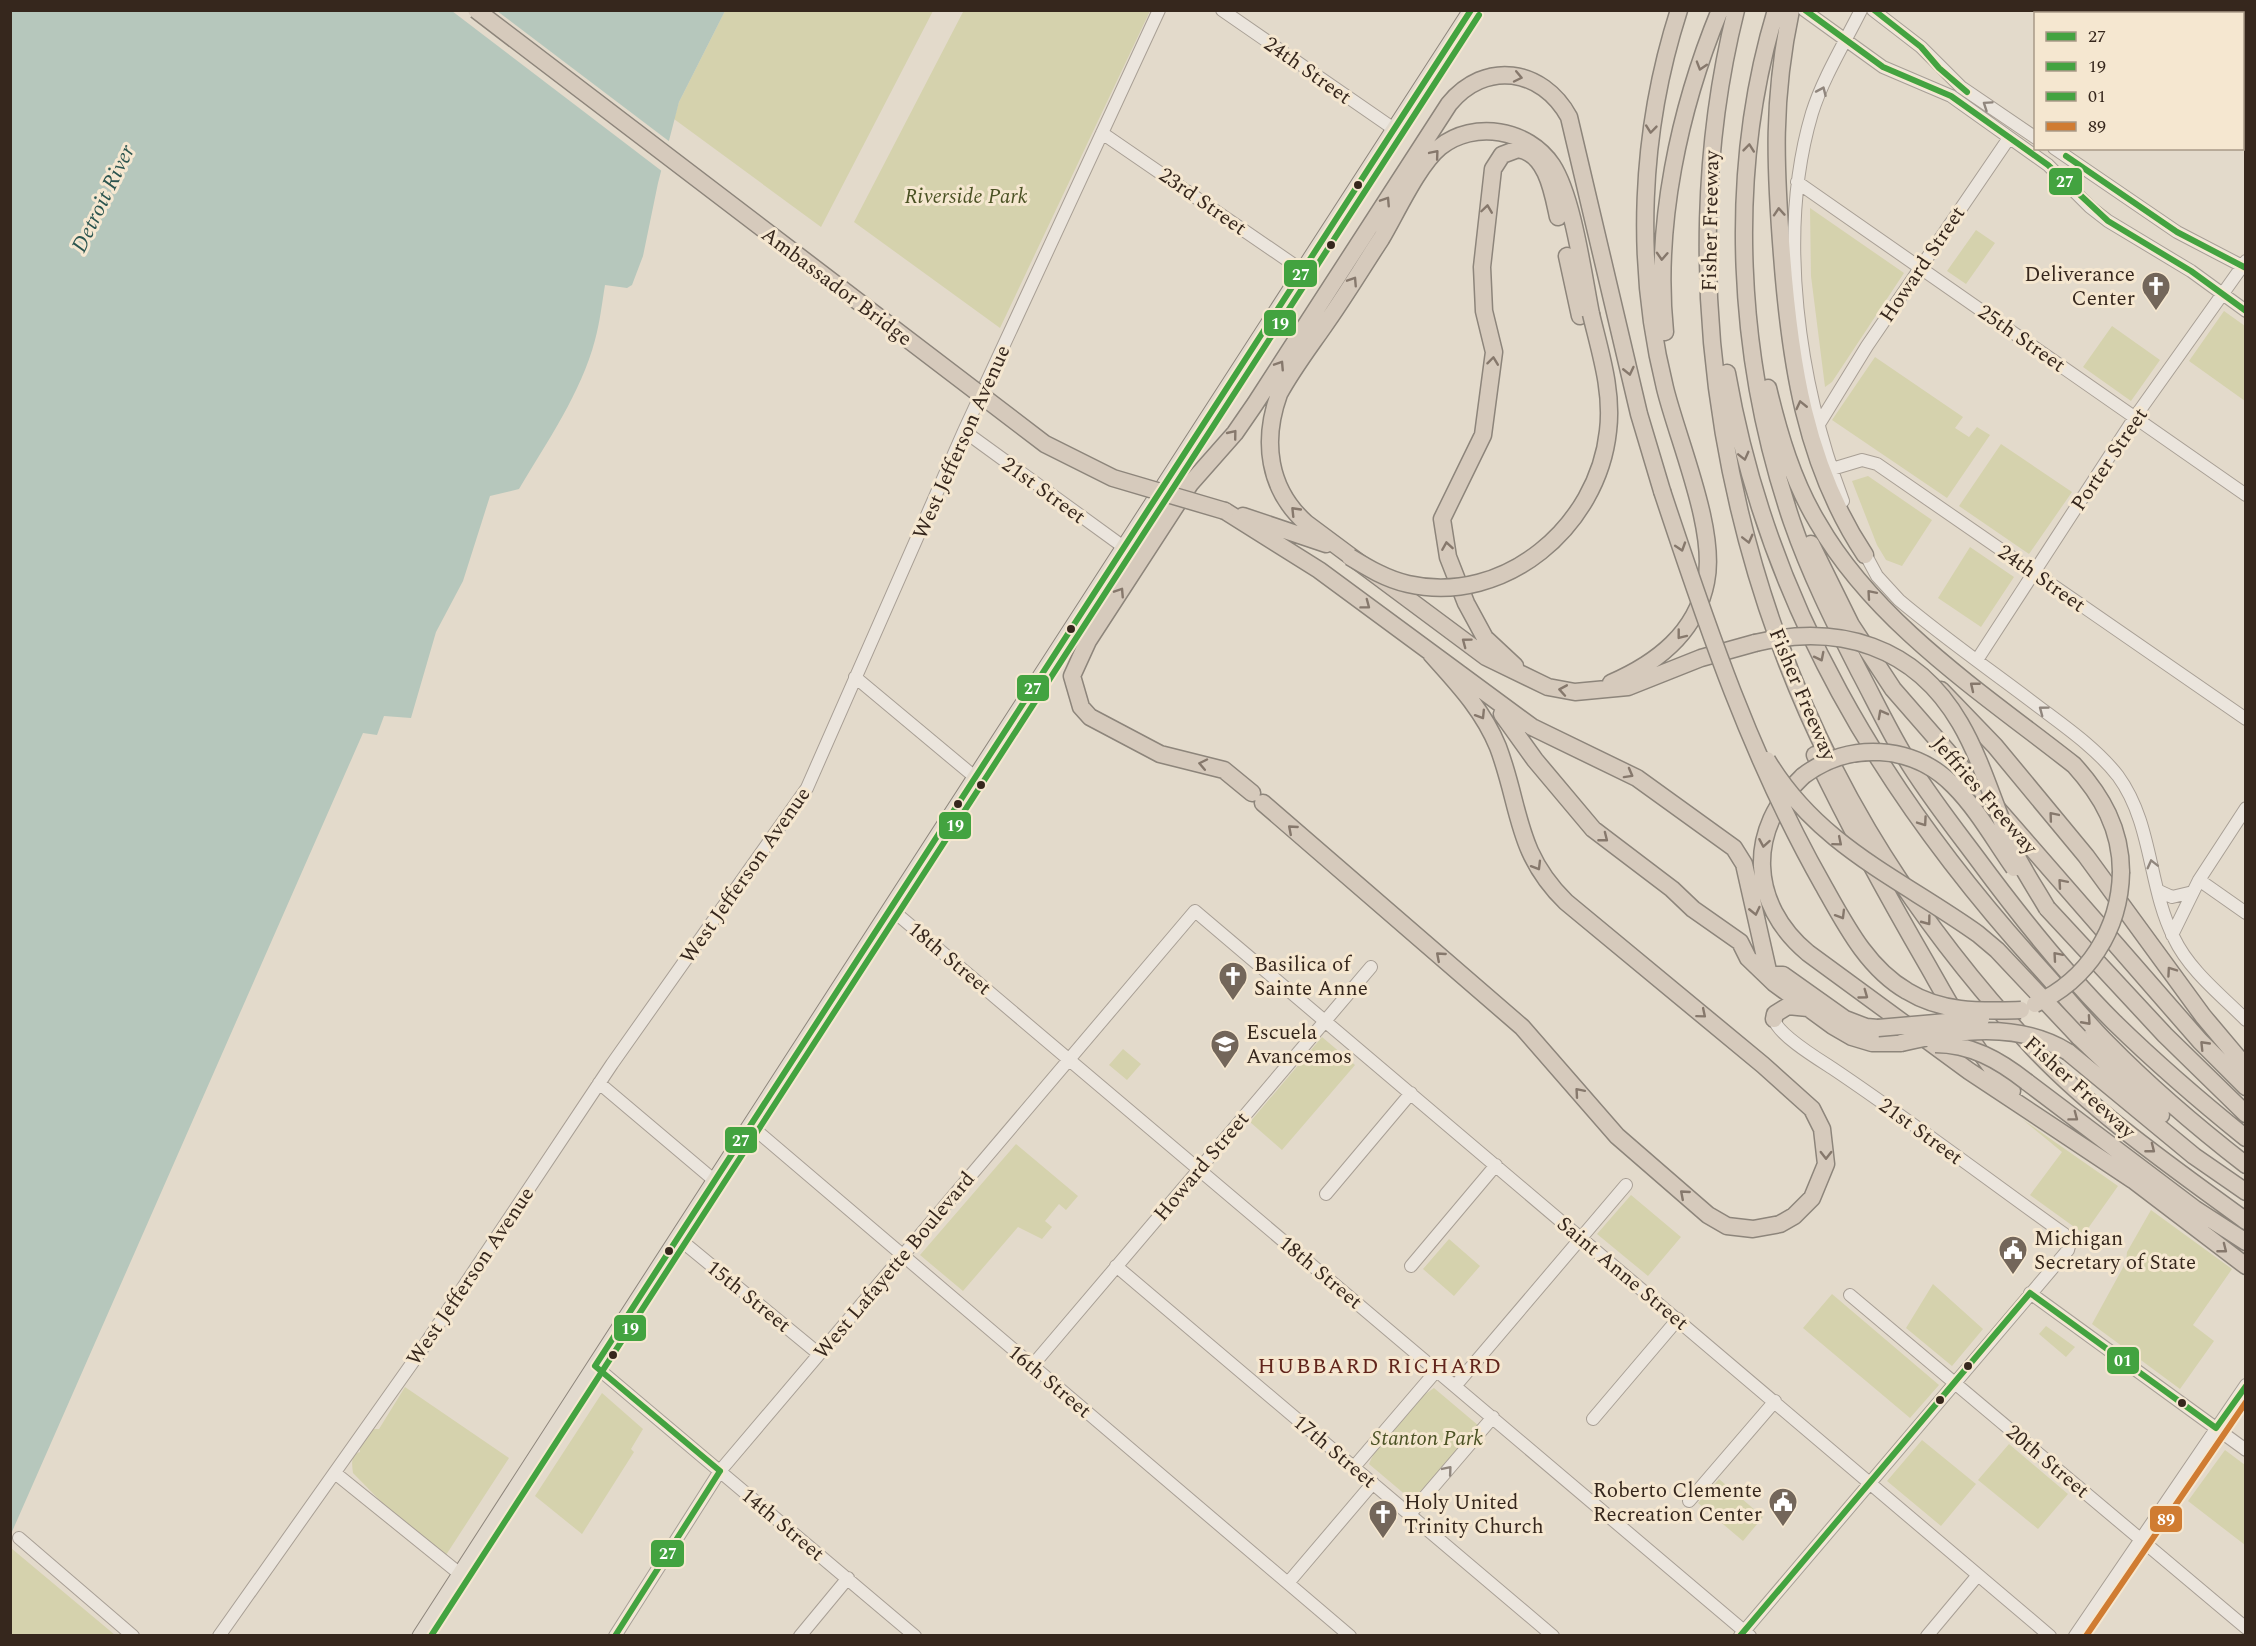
<svg xmlns="http://www.w3.org/2000/svg" width="2256" height="1646" font-family="Spectral,serif">
<style>
.green{fill:#d5d2ad}
.water{fill:#b6c7bc}
.pier{fill:#e3dacb}
.lines{fill:none;stroke-linecap:round;stroke-linejoin:round}
.minor-casing{stroke:#a89f95;stroke-width:14}
.major-casing{stroke:#8d857b;stroke-width:17}
.highway-casing{stroke:#8d857b;stroke-width:19}
.minor{stroke:#ebe5dd;stroke-width:12}
.major{stroke:#e2dace;stroke-width:15}
.highway{stroke:#d6cabc;stroke-width:16}
.highway-bridge-casing{stroke:#8d857b;stroke-width:19;stroke-linecap:butt}
.highway-bridge{stroke:#d6cabc;stroke-width:16}
.bus-1-casing{stroke:#f5e7d0;stroke-width:10}
.bus-2-casing{stroke:#f5e7d0;stroke-width:10}
.bus-3-casing{stroke:#f5e7d0;stroke-width:10}
.bus-4-casing{stroke:#f5e7d0;stroke-width:10}
.bus-1{stroke:#43a340;stroke-width:6}
.bus-2{stroke:#43a340;stroke-width:6}
.bus-3{stroke:#43a340;stroke-width:6}
.bus-4{stroke:#d07c32;stroke-width:6}
.oneway{stroke:#86786c}
.oneway2{stroke:#90867d}
.bus-dot{fill:#36271d;stroke:#f5e7d0;stroke-width:2}
.labels{text-anchor:middle;stroke-width:6;stroke-linejoin:round;paint-order:stroke}
.street-label{font-size:21px;fill:#36271d;stroke:#f5e7d0}
.park-label{font-size:21px;font-style:italic;fill:#4b5224;stroke:#f5e7d0}
.poi-label{font-size:21px;fill:#36271d;stroke:#f5e7d0;text-anchor:start}
.water-label{font-size:22px;font-style:italic;fill:#2c554f;stroke:#f5e7d0}
.neighbourhood-label{font-size:22px;letter-spacing:1.5px;fill:#62251d;stroke:#f5e7d0}
.line-badge{stroke:#f5e7d0;stroke-width:2}
.badge-label{font-size:16px;text-anchor:middle;font-weight:bold;fill:#fff}
</style>
<rect width="100%" height="100%" fill="#e3dacb"/>
<path class="green" d="M964,10l186,1 -150,317 -146,-106z
M725,11h208l-112,216 -147,-108 5,-17z
M1810,208l94,65 -72,109 -7,5 -14,-111z
M1976,230l19,13 -29,41 -19,-13z
M2224,311l21,15v75l-56,-40z
M2112,326l48,34 -29,41 -48,-34z
M1875,357l88,60 -8,11 14,9 8,-10 13,8 -43,63 -115,-78z
M2001,444l71,48 -43,62 -70,-48z
M1868,476l64,44 -30,46 -16,-6 -9,-15 -25,-64z
M1970,547l44,30 -33,50 -43,-29z
M1322,1037l33,28 -73,85 -32,-28z
M1123,1049l18,15 -14,16 -18,-15z
M2022,1119l96,67 -34,48 -54,-39 32,-43z
M1016,1144l62,52 -12,14 -7,-6 -14,17 7,6 -10,12 -24,-12 -55,64 -43,-36z
M1631,1195l50,42 -33,39 -51,-42z
M2151,1210l81,59 -39,56 21,16 -34,48 -88,-65 34,-62 1,-10z
M1449,1239l31,27 -26,30 -31,-27z
M1933,1284l50,45 -31,37 -46,-38z
M1832,1294l107,91 -29,33 -107,-90z
M2046,1326l29,21 -9,10 -27,-23z
M405,1387l104,71 -63,97 -39,-32 -4,1 -50,-51c-1,-8 -3,-18 7,-21v-5l13,-18h6z
M1434,1388l45,38 -65,76 -45,-38c12,-28 40,-60 65,-76z
M602,1393l41,36 -12,20 3,3 -52,82 -47,-38z
M1922,1440l54,44 -35,42 -54,-45z
M2009,1444l59,50 -30,35 -60,-49z
M2225,1450l20,15v80l-57,-44z
M1719,1479l44,38 -20,24 -45,-38z
M10,1548h1l104,87h-104z"/>
<path class="water" d="M11,11h714l-46,91 -21,81 -15,73 -11,29 -5,3 -22,-3c-3,18 -5,37 -10,55 -14,53 -48,102 -76,149l-29,7 -27,85 -27,51 -25,86 -27,-2 -7,19 -14,-2 -352,801z"/>
<path class="pier" d="M452,11h45l173,131 -7,30z"/>
<g class="lines">
<g class="minor-casing">
<path id="minor" d="M1222,10l172,119
M1804,10l79,57 68,29 97,69 42,42 18,14 83,50 55,40
M1873,10l48,37 40,40 75,51
M2170,10l4,4
M2242,61l4,3
M1102,133l201,138
M2054,148l123,84 69,36
M1797,182l449,313
M1819,424l48,-78 142,-208
M964,431l161,117
M1832,469l30,-9 15,4 369,255
M1843,501c-44,-117 -67,-267 -31,-388 11,-35 32,-69 49,-103
M1862,548l15,28 22,24c45,38 94,72 140,107 28,21 58,42 79,69 35,48 30,111 56,162 15,32 47,57 72,82
M1977,660l158,-243 111,-156
M855,677l121,101
M2199,880l47,33
M2159,891l13,6 21,-5
M891,909l859,727
M2172,935l27,-55 47,-72
M599,1083l116,98
M751,1126l599,510
M1326,1194l85,-101
M678,1238l141,116
M1116,1266l437,370
M1411,1266l85,-101
M2030,1293l216,157
M1850,1295l396,333
M595,1366l320,270
M1032,1366l339,-399
M1456,1385l170,-200
M1593,1419l85,-100
M1354,1467l83,-97
M335,1473l125,101
M1689,1501l86,-100
M1410,1514l83,-97
M19,1538l114,98
M1288,1583l85,-100
M219,1636l201,-284 192,-288 195,-276 157,-357 195,-421
M615,1636l105,-165 475,-560 855,725
M800,1636l48,-58
M1740,1636l328,-386 2,-8 -6,-8c-77,-55 -153,-113 -232,-166 -14,-9 -55,-34 -58,-49
M1927,1636l51,-61
M2075,1636l171,-251"/>
</g>
<g class="major-casing">
<path id="major" d="M420,1636l1051,-1626"/>
</g>
<g class="highway-casing">
<path id="highway" d="M1736,10c-68,270 -9,583 132,820 47,79 103,151 165,218 60,64 142,121 213,173
M1776,10c-50,165 -39,350 16,512 18,52 42,100 67,149 15,28 29,58 46,86 21,35 47,68 71,100 42,57 88,115 138,165 42,41 86,79 132,116
M1791,10c-19,89 -16,156 -9,245 8,106 23,210 83,300
M1567,256l13,60
M1591,314c-8,-40 -18,-117 -39,-149 -24,-36 -78,-45 -112,-18 -22,18 -44,67 -59,92 -19,29 -37,59 -57,87 -16,23 -32,44 -45,68 -17,47 -11,95 27,129l180,134 62,30 27,5 53,-5 73,-29 54,-15
M1665,332c-11,-106 14,-223 55,-322
M1727,373c40,231 156,422 312,594 23,25 44,52 68,76 43,44 90,84 139,122
M1768,388c11,46 25,94 50,135 58,101 166,171 256,242 28,31 47,64 47,107
M1225,511l94,59 213,157 105,51 97,70 10,16 25,111
M1243,516l83,28
M1811,544l40,81 42,64 307,352 46,46
M1515,666l-30,-28 -19,-35 -18,-46 -6,-38 41,-84 11,-83 -10,-41 -2,-44 11,-98 9,-14 16,-6c29,4 35,45 40,68
M1611,683c46,-20 85,-50 95,-101 11,-52 -28,-141 -41,-194 -31,-124 -25,-257 14,-378
M1941,690l54,56 91,110 117,160 43,51
M1502,714l33,46 58,69 79,60 21,20 47,33 8,16 26,25 59,43 19,11 20,6h29
M1815,755c34,71 73,142 113,211 25,44 49,89 84,125
M1803,776c-57,53 -54,128 5,177l161,118 164,109 113,86
M1252,793l-28,-23 -64,-16 -70,-37 -9,-10 -9,-31 16,-35 102,-157 45,-51 20,-29 194,-300c36,-44 93,-36 120,13l70,297 23,77
M1263,803l259,224 95,109 91,79 19,11 26,3 27,-5 14,-8 18,-18 14,-34 -4,-35 -10,-20 -49,-44 -197,-163c-51,-50 -45,-94 -68,-155 -15,-37 -41,-64 -67,-93
M2047,908l118,127 81,79
M1769,975h14l62,44 21,8 12,1
M1774,1019l1,-5 13,-8 20,2
M2079,1037l82,78
M2068,1052l126,104 52,36
M2027,1082l168,127 51,33"/>
</g>
<use href="#minor" class="minor"/>
<use href="#major" class="major"/>
<use href="#highway" class="highway"/>
<g class="highway-bridge-casing">
<path id="highway-bridge" d="M476,10l569,434 68,34 112,33
M1662,491c45,136 90,269 161,394 22,39 44,83 84,106 36,22 74,20 114,19
M1350,557c18,11 36,22 58,27 97,22 190,-58 200,-153 5,-40 -8,-79 -17,-117
M1755,643c84,-20 160,3 205,80 24,41 36,90 57,134 9,17 20,34 30,51
M1767,760c51,86 134,119 211,174l19,16 82,87
M1803,776c46,-35 110,-32 151,10 23,23 41,55 60,82
M2035,1004c53,-24 85,-75 86,-132
M1878,1028l103,-9
M1901,1043c55,-13 117,-22 167,9
M1935,1044c36,0 64,16 92,38"/>
</g>
<use href="#highway-bridge" class="highway-bridge"/>
<g class="bus-1-casing">
<path id="bus-1" d="M1805,10l78,57 68,29 97,69 60,56 83,50 55,40
M1874,10l47,37 18,21 28,24
M2066,156l111,76 69,36
M595,1366l876,-1356
M595,1366l125,105
M615,1636l105,-165"/>
</g>
<g class="bus-2-casing">
<path id="bus-2" d="M431,1636l1048,-1621"/>
</g>
<g class="bus-3-casing">
<path id="bus-3" d="M2030,1293l186,135
M2216,1428l30,-42
M1740,1636l290,-343"/>
</g>
<g class="bus-4-casing">
<path id="bus-4" d="M2086,1636l160,-234"/>
</g>
<use href="#bus-1" class="bus-1"/>
<use href="#bus-2" class="bus-2"/>
<use href="#bus-3" class="bus-3"/>
<use href="#bus-4" class="bus-4"/>
</g>
<defs><path id="oneway-chevron" d="M-2-3.5L2.5 0L-2 3.5" fill="none" stroke-width="1.6" stroke-linecap="round" stroke-linejoin="round" transform="scale(1.5)"/></defs>
<g class="oneway">
<use href="#oneway-chevron" transform="translate(1701 66) rotate(107)"/>
<use href="#oneway-chevron" transform="translate(1518 77) rotate(12)"/>
<use href="#oneway-chevron" transform="translate(1651 129) rotate(96)"/>
<use href="#oneway-chevron" transform="translate(1749 148) rotate(-84)"/>
<use href="#oneway-chevron" transform="translate(1435 154) rotate(-50)"/>
<use href="#oneway-chevron" transform="translate(1386 201) rotate(-57)"/>
<use href="#oneway-chevron" transform="translate(1487 209) rotate(-82)"/>
<use href="#oneway-chevron" transform="translate(1779 212) rotate(-94)"/>
<use href="#oneway-chevron" transform="translate(1662 256) rotate(93)"/>
<use href="#oneway-chevron" transform="translate(1353 281) rotate(-57)"/>
<use href="#oneway-chevron" transform="translate(1493 361) rotate(-83)"/>
<use href="#oneway-chevron" transform="translate(1280 365) rotate(-57)"/>
<use href="#oneway-chevron" transform="translate(1629 371) rotate(77)"/>
<use href="#oneway-chevron" transform="translate(1801 405) rotate(-103)"/>
<use href="#oneway-chevron" transform="translate(1233 434) rotate(-51)"/>
<use href="#oneway-chevron" transform="translate(1744 456) rotate(76)"/>
<use href="#oneway-chevron" transform="translate(1295 511) rotate(-134)"/>
<use href="#oneway-chevron" transform="translate(1748 539) rotate(76)"/>
<use href="#oneway-chevron" transform="translate(1447 546) rotate(-99)"/>
<use href="#oneway-chevron" transform="translate(1681 547) rotate(72)"/>
<use href="#oneway-chevron" transform="translate(1120 592) rotate(-57)"/>
<use href="#oneway-chevron" transform="translate(1871 594) rotate(-131)"/>
<use href="#oneway-chevron" transform="translate(1366 605) rotate(37)"/>
<use href="#oneway-chevron" transform="translate(1681 635) rotate(128)"/>
<use href="#oneway-chevron" transform="translate(1466 642) rotate(-143)"/>
<use href="#oneway-chevron" transform="translate(1820 657) rotate(63)"/>
<use href="#oneway-chevron" transform="translate(1974 686) rotate(-141)"/>
<use href="#oneway-chevron" transform="translate(1563 690) rotate(-170)"/>
<use href="#oneway-chevron" transform="translate(1882 714) rotate(-118)"/>
<use href="#oneway-chevron" transform="translate(1481 715) rotate(58)"/>
<use href="#oneway-chevron" transform="translate(1203 764) rotate(-168)"/>
<use href="#oneway-chevron" transform="translate(1629 774) rotate(29)"/>
<use href="#oneway-chevron" transform="translate(2053 816) rotate(-130)"/>
<use href="#oneway-chevron" transform="translate(1923 822) rotate(55)"/>
<use href="#oneway-chevron" transform="translate(1292 829) rotate(-139)"/>
<use href="#oneway-chevron" transform="translate(1604 838) rotate(38)"/>
<use href="#oneway-chevron" transform="translate(1838 842) rotate(40)"/>
<use href="#oneway-chevron" transform="translate(1764 843) rotate(100)"/>
<use href="#oneway-chevron" transform="translate(1537 866) rotate(59)"/>
<use href="#oneway-chevron" transform="translate(2062 883) rotate(-131)"/>
<use href="#oneway-chevron" transform="translate(1755 911) rotate(77)"/>
<use href="#oneway-chevron" transform="translate(1841 915) rotate(59)"/>
<use href="#oneway-chevron" transform="translate(1927 921) rotate(53)"/>
<use href="#oneway-chevron" transform="translate(1440 956) rotate(-139)"/>
<use href="#oneway-chevron" transform="translate(2057 956) rotate(-131)"/>
<use href="#oneway-chevron" transform="translate(2171 971) rotate(-125)"/>
<use href="#oneway-chevron" transform="translate(1864 995) rotate(36)"/>
<use href="#oneway-chevron" transform="translate(1702 1014) rotate(40)"/>
<use href="#oneway-chevron" transform="translate(2087 1021) rotate(48)"/>
<use href="#oneway-chevron" transform="translate(2204 1045) rotate(-134)"/>
<use href="#oneway-chevron" transform="translate(1579 1092) rotate(-131)"/>
<use href="#oneway-chevron" transform="translate(2074 1117) rotate(37)"/>
<use href="#oneway-chevron" transform="translate(2151 1149) rotate(38)"/>
<use href="#oneway-chevron" transform="translate(1826 1155) rotate(90)"/>
<use href="#oneway-chevron" transform="translate(1684 1194) rotate(-139)"/>
<use href="#oneway-chevron" transform="translate(2223 1249) rotate(38)"/>
</g>
<g class="oneway2">
<use href="#oneway-chevron" transform="translate(1822 91) rotate(-66)"/>
<use href="#oneway-chevron" transform="translate(1987 105) rotate(-146)"/>
<use href="#oneway-chevron" transform="translate(2043 710) rotate(-143)"/>
<use href="#oneway-chevron" transform="translate(2152 864) rotate(-104)"/>
<use href="#oneway-chevron" transform="translate(1448 1470) rotate(-50)"/>
</g>
<defs>
<g id="church-pin" transform="scale(1.5)"><path d="M0 17L-7.5 6A9.5 9.5 0 1 1 7.5 6Z" fill="#73665a" stroke="#f5e7d0"/><path d="M-1.2-6h2.4v3.5h3.3v2.4h-3.3V6h-2.4V-.1h-3.3v-2.4h3.3Z" fill="#fff"/></g>
<g id="school-pin" transform="scale(1.5)"><path d="M0 17L-7.5 6A9.5 9.5 0 1 1 7.5 6Z" fill="#73665a" stroke="#f5e7d0"/><path d="M0-5L7-2L0 1L-7-2ZM-4 1L0 2.5L4 1V4Q0 6-4 4Z" fill="#fff"/></g>
<g id="civic-pin" transform="scale(1.5)"><path d="M0 17L-7.5 6A9.5 9.5 0 1 1 7.5 6Z" fill="#73665a" stroke="#f5e7d0"/><path d="M-.6-6.5H3V-4.5H.6V-3L4-1V1h2V6H-6V1h2V-1L-.6-3ZM-1.2 2.5V6h2.4V2.5Z" fill="#fff"/></g>
</defs>
<g fill-rule="evenodd">
<use href="#church-pin" x="2156" y="286"/>
<use href="#church-pin" x="1233" y="976"/>
<use href="#school-pin" x="1225" y="1044"/>
<use href="#civic-pin" x="2013" y="1250"/>
<use href="#civic-pin" x="1783" y="1502"/>
<use href="#church-pin" x="1383" y="1514"/>
</g>
<g class="bus-dot">
<circle cx="1358" cy="185" r="5"/>
<circle cx="1331" cy="245" r="5"/>
<circle cx="1071" cy="629" r="5"/>
<circle cx="981" cy="785" r="5"/>
<circle cx="958" cy="804" r="5"/>
<circle cx="669" cy="1251" r="5"/>
<circle cx="613" cy="1355" r="5"/>
<circle cx="1968" cy="1366" r="5"/>
<circle cx="1940" cy="1400" r="5"/>
<circle cx="2182" cy="1403" r="5"/>
</g>
<g class="labels">
<g class="street-label">
<text transform="translate(1308 70) rotate(35)" y="7">24th Street</text>
<text transform="translate(1203 201) rotate(35)" y="7">23rd Street</text>
<text transform="translate(1710 221) rotate(-89)" y="7">Fisher Freeway</text>
<text transform="translate(1922 264) rotate(-56)" y="7">Howard Street</text>
<text transform="translate(837 286) rotate(37)" y="7">Ambassador Bridge</text>
<text transform="translate(2022 338) rotate(35)" y="7">25th Street</text>
<text transform="translate(961 442) rotate(-66)" y="7">West Jefferson Avenue</text>
<text transform="translate(2109 459) rotate(-56)" y="7">Porter Street</text>
<text transform="translate(1044 490) rotate(36)" y="7">21st Street</text>
<text transform="translate(2042 578) rotate(35)" y="7">24th Street</text>
<text transform="translate(1803 694) rotate(67)" y="7">Fisher Freeway</text>
<text transform="translate(1985 795) rotate(49)" y="7">Jeffries Freeway</text>
<text transform="translate(745 875) rotate(-55)" y="7">West Jefferson Avenue</text>
<text transform="translate(950 958) rotate(40)" y="7">18th Street</text>
<text transform="translate(2080 1087) rotate(42)" y="7">Fisher Freeway</text>
<text transform="translate(1921 1131) rotate(36)" y="7">21st Street</text>
<text transform="translate(1201 1166) rotate(-50)" y="7">Howard Street</text>
<text transform="translate(894 1265) rotate(-50)" y="7">West Lafayette Boulevard</text>
<text transform="translate(1321 1272) rotate(40)" y="7">18th Street</text>
<text transform="translate(1623 1273) rotate(40)" y="7">Saint Anne Street</text>
<text transform="translate(470 1276) rotate(-56)" y="7">West Jefferson Avenue</text>
<text transform="translate(749 1296) rotate(39)" y="7">15th Street</text>
<text transform="translate(1050 1381) rotate(40)" y="7">16th Street</text>
<text transform="translate(1335 1451) rotate(40)" y="7">17th Street</text>
<text transform="translate(2048 1461) rotate(40)" y="7">20th Street</text>
<text transform="translate(783 1524) rotate(40)" y="7">14th Street</text>
</g>
<g class="park-label">
<text x="966" y="203">Riverside Park</text>
<text x="1427" y="1445">Stanton Park</text>
</g>
<g class="poi-label">
<text x="2135" y="281" text-anchor="end">Deliverance<tspan x="2135" dy="24">Center</tspan></text>
<text x="1254" y="971">Basilica of<tspan x="1254" dy="24">Sainte Anne</tspan></text>
<text x="1246" y="1039">Escuela<tspan x="1246" dy="24">Avancemos</tspan></text>
<text x="2034" y="1245">Michigan<tspan x="2034" dy="24">Secretary of State</tspan></text>
<text x="1762" y="1497" text-anchor="end">Roberto Clemente<tspan x="1762" dy="24">Recreation Center</tspan></text>
<text x="1404" y="1509">Holy United<tspan x="1404" dy="24">Trinity Church</tspan></text>
</g>
<g class="water-label">
<text transform="translate(102 198) rotate(-64)" y="8">Detroit River</text>
</g>
<g class="neighbourhood-label">
<text x="1380" y="1373">HUBBARD RICHARD</text>
</g>
</g>
<g class="line-badge">
<rect x="2048" y="167" width="35" height="29" rx="6" fill="#43a340"/>
<rect x="1283" y="259" width="35" height="29" rx="6" fill="#43a340"/>
<rect x="1263" y="309" width="34" height="28" rx="6" fill="#43a340"/>
<rect x="1016" y="674" width="34" height="28" rx="6" fill="#43a340"/>
<rect x="938" y="811" width="34" height="29" rx="6" fill="#43a340"/>
<rect x="724" y="1126" width="34" height="28" rx="6" fill="#43a340"/>
<rect x="613" y="1314" width="34" height="28" rx="6" fill="#43a340"/>
<rect x="2106" y="1346" width="34" height="29" rx="6" fill="#43a340"/>
<rect x="2149" y="1505" width="34" height="28" rx="6" fill="#d07c32"/>
<rect x="650" y="1539" width="35" height="29" rx="6" fill="#43a340"/>
</g>
<g class="badge-label">
<text x="2065" y="187">27</text>
<text x="1301" y="280">27</text>
<text x="1280" y="329">19</text>
<text x="1033" y="694">27</text>
<text x="955" y="831">19</text>
<text x="741" y="1146">27</text>
<text x="630" y="1334">19</text>
<text x="2123" y="1366">01</text>
<text x="2166" y="1525">89</text>
<text x="668" y="1559">27</text>
</g>
<rect width="2256" height="1646" fill="none" stroke="#36271d" stroke-width="24"/>
<rect x="2034" y="12" width="210" height="138" fill="#f5e7d0" stroke="#a99a88" stroke-width="1.5"/>
<rect x="2046" y="32" width="30" height="9" fill="#43a340" stroke="#a99a88" stroke-width="1.5"/>
<text x="2088" y="42" font-size="18" fill="#36271d">27</text>
<rect x="2046" y="62" width="30" height="9" fill="#43a340" stroke="#a99a88" stroke-width="1.5"/>
<text x="2088" y="72" font-size="18" fill="#36271d">19</text>
<rect x="2046" y="92" width="30" height="9" fill="#43a340" stroke="#a99a88" stroke-width="1.5"/>
<text x="2088" y="102" font-size="18" fill="#36271d">01</text>
<rect x="2046" y="122" width="30" height="9" fill="#d07c32" stroke="#a99a88" stroke-width="1.5"/>
<text x="2088" y="132" font-size="18" fill="#36271d">89</text>
</svg>
